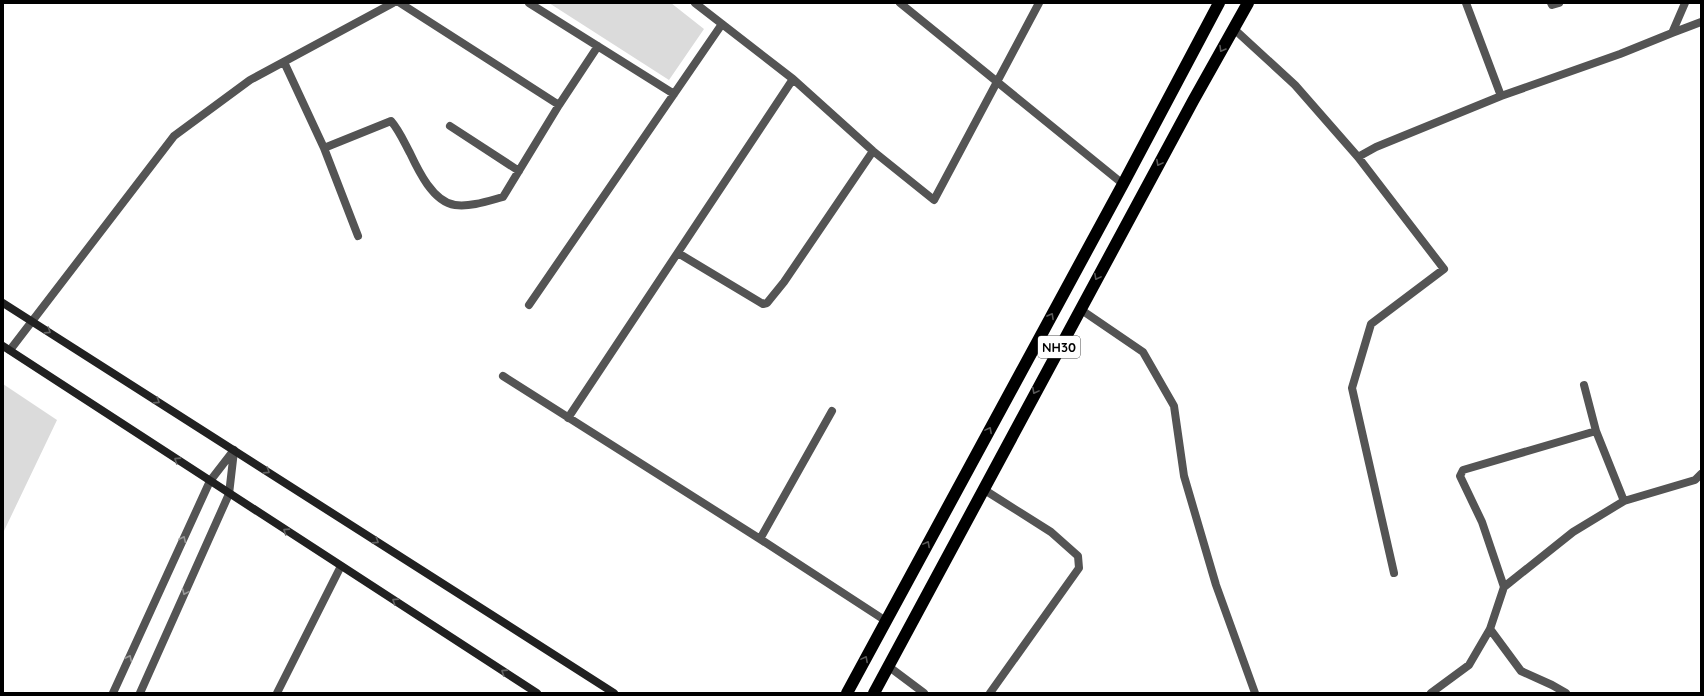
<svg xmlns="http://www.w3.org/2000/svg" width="1704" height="696" font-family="Quicksand,sans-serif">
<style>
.green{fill:#dbdbdb}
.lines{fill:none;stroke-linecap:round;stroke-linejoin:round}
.street{stroke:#545454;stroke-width:8}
.secondary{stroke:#212121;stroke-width:8}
.highway{stroke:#000;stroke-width:12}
.oneway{stroke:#595959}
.oneway2{stroke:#646464}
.oneway3{stroke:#989898}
.labels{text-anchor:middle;stroke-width:3;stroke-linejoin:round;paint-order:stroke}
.shield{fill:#fff;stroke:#4c4c4c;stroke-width:1}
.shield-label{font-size:13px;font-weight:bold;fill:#000}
</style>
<rect width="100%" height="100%" fill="#fff"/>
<path class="green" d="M549,3h122l33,26 -35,51z
M3,384l54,36 -54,113z"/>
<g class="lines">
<path class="street" d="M400,3l159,102
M529,3l145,91
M695,3l98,76 80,72 61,49 105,-197
M900,3l223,181
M1466,3l35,93
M1551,3l1,2 7,-2
M1685,3l-13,30 29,-11
M1234,29l61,56 63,72 86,112 -73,55 -19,64 42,185
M284,62l40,86
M450,126l69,45
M1358,157l18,-10 125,-51 119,-42 52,-21
M358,236l-34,-88 67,-27c8,9 13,21 19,32 8,17 23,49 45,52 16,2 33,-4 48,-8l56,-92 39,-59
M678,253l85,51 4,-1 17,-21 89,-131
M529,305l193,-281
M1080,309l63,43 31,54 10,70 32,109 39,108
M10,350l164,-214 76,-56 143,-77
M503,376l257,163 126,82
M1584,385l12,46 28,70
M568,418l225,-339
M983,489l68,43 27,24 1,12 -89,125
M760,539l72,-128
M1504,587l-22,-65 -22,-46 3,-6 133,-39
M1490,629l31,42 31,14 14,8
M888,666l36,27
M113,693l97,-212 24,-31
M140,693l89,-199 5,-43
M277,693l64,-127
M1431,693l38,-28 21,-36 14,-42 69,-55 51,-31 71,-21 6,-6"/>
<path class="secondary" d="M3,303l611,390
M3,346l534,347"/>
<path class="highway" d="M847,693l276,-509 96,-181
M874,693l319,-592 55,-98"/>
</g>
<defs><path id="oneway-chevron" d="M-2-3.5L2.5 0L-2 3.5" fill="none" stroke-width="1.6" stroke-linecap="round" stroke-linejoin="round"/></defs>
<g class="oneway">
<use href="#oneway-chevron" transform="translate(1222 49) rotate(120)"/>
<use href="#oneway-chevron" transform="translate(1159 163) rotate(118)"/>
<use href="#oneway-chevron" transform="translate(1097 277) rotate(118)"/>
<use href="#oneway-chevron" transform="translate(1051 316) rotate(-61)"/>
<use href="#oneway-chevron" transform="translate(1035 391) rotate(118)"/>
<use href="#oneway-chevron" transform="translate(989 430) rotate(-62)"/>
<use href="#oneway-chevron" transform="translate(927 544) rotate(-62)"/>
<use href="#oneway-chevron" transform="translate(865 659) rotate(-62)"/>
</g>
<g class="oneway2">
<use href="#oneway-chevron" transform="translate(48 331) rotate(33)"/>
<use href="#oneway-chevron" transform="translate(157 401) rotate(33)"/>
<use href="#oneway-chevron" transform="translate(177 460) rotate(-147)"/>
<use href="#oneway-chevron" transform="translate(267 471) rotate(33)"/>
<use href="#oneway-chevron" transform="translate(286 531) rotate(-147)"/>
<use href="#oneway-chevron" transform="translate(376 541) rotate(33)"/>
<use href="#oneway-chevron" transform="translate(395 601) rotate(-147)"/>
<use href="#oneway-chevron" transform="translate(504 672) rotate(-147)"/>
</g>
<g class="oneway3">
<use href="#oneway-chevron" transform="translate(183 539) rotate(-65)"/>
<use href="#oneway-chevron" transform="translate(185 592) rotate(114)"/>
<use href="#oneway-chevron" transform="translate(129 658) rotate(-65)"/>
</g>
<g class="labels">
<rect class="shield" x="1038" y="336" width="42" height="22" rx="3"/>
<g class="shield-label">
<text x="1059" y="352">NH30</text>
</g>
</g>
<rect width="1704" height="696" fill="none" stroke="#000000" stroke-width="8"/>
</svg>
